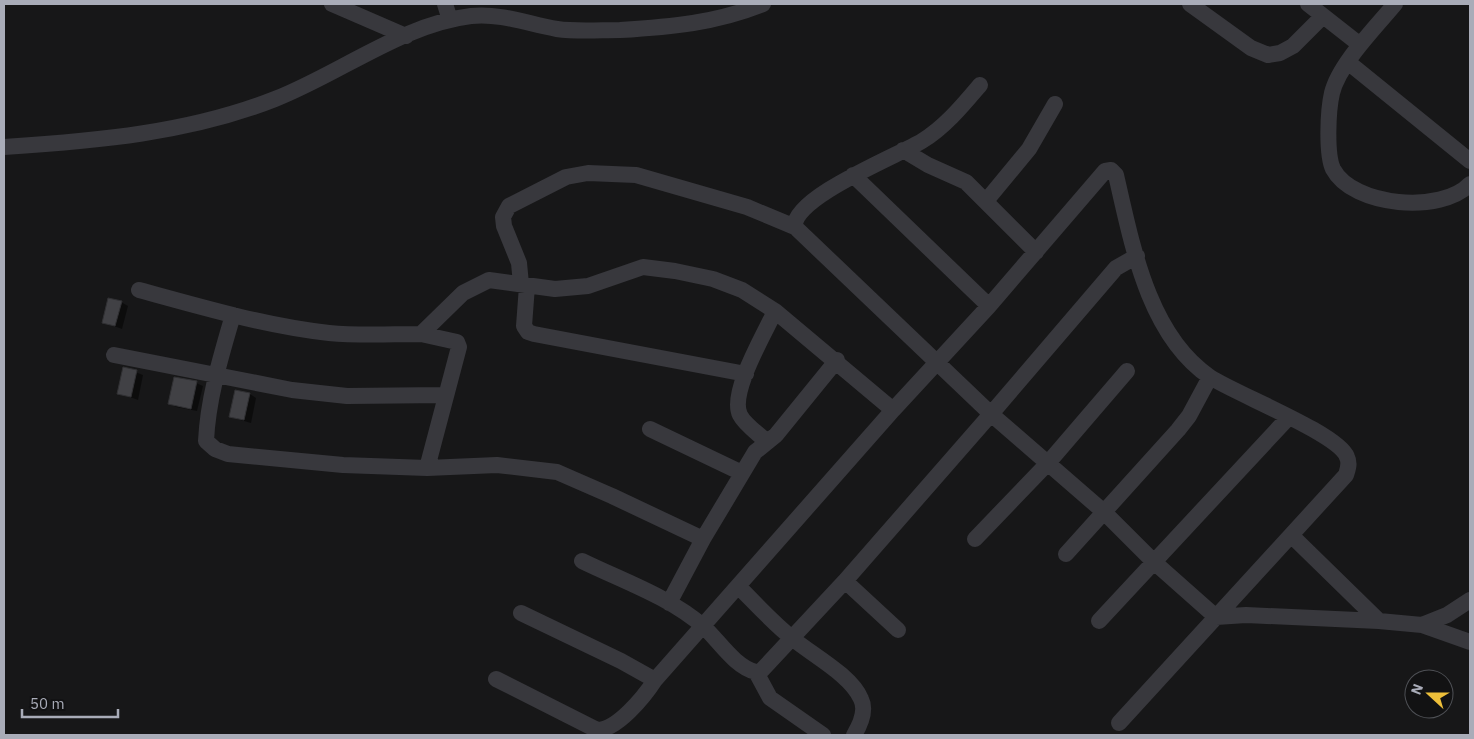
<svg xmlns="http://www.w3.org/2000/svg" width="1474" height="739" font-family="'IBM Plex Sans',sans-serif">
<style>
.shadow{fill:#0007}
.building{fill:#414145;stroke:#313134}
.lines{fill:none;stroke-linecap:round;stroke-linejoin:round}
.minor{stroke:#38383d;stroke-width:16}
</style>
<rect width="100%" height="100%" fill="#171718"/>
<path class="shadow" d="M121,302l7,4 -6,23 -19,-7z
M124,368l19,7 -5,25 -19,-7z
M196,383l7,3 -6,25 -21,-4 -7,-4z
M250,394l6,4 -5,25 -21,-6z"/>
<path class="building" d="M108,298l14,3 -7,25 -13,-3z
M123,367l14,3 -6,27 -14,-3z
M174,377l23,4 -6,28 -23,-5z
M235,390l15,3 -6,27 -15,-3z"/>
<g class="lines">
<path class="minor" d="M332,4l74,32
M445,4l5,16
M1190,4l61,44 17,7 12,-2 13,-7 30,-30
M1308,4l51,40
M1395,4c-19,23 -56,60 -63,89 -4,17 -6,61 1,76 20,38 109,45 137,15
M1349,63l121,98
M4,147c92,-6 185,-14 271,-48 64,-25 128,-75 196,-83 31,-3 57,8 86,13 20,3 43,1 63,1 51,-3 96,-7 143,-26
M903,150l25,15 38,17 70,70
M853,175l136,131
M986,201l43,-52 26,-45
M795,227c-4,-29 104,-72 127,-86 23,-14 41,-36 58,-56
M1137,256l-21,12 -125,146 113,98 50,50 62,55 30,-2 133,6 43,4 48,17
M521,284l-2,-21 -15,-37 -1,-9 6,-11 57,-29 22,-4 48,2 111,32 48,20 196,187 -146,167 -83,89 -6,2c-21,-5 -37,-31 -52,-45 -34,-30 -81,-46 -122,-66
M527,286l-3,40 4,6 6,2 212,40
M139,290c63,17 126,36 190,43 31,3 62,1 92,1l42,-41 26,-13 66,9 33,-3 55,-19 32,4 38,8 29,11 33,21 118,99
M233,315c-12,41 -25,83 -27,126l9,8 13,5 115,11 84,3 70,-3 60,7 55,24 91,43
M421,334l36,8 2,5 -32,121
M114,355l178,35 55,6 98,-1
M650,429l92,44
M767,442c-8,-8 -22,-17 -27,-27 -11,-22 25,-82 35,-104
M1292,536l87,85
M975,539l73,-76 79,-92
M1066,554l112,-124 11,-14 21,-39
M845,581l53,49
M739,587c17,17 34,36 53,51 20,17 59,37 69,61 6,12 -1,26 -7,36
M669,603l34,-64 52,-87 21,-17 61,-75
M521,613l100,48 34,19 238,-270 96,-104 116,-135 6,-1 5,5c16,69 32,160 94,202 26,17 129,57 137,80 3,6 1,12 -1,18l-227,248
M1099,621l189,-203
M1422,625l25,-10 23,-15
M756,672l14,26 53,37
M496,679l101,51c20,0 47,-33 58,-50"/>
</g>
<rect width="1474" height="739" fill="none" stroke="#a9acb8" stroke-width="10"/>
<g transform="translate(1429 694) rotate(291)"><circle r="24" fill="#121213" stroke="#4e5055"/>
<path d="M0-4L9 19L0 12L-9 19Z" fill="#edbf3a"/>
<text y="-8" font-size="14" font-weight="bold" text-anchor="middle" fill="#a9acb8">N</text>
</g>
<path d="M22 709v8h96v-8" fill="none" stroke="#a9acb8" stroke-width="2.5"/>
<text x="30" y="709" font-size="15" fill="#a9acb8" stroke="#121213" stroke-width="4" paint-order="stroke">50 m</text>
</svg>
